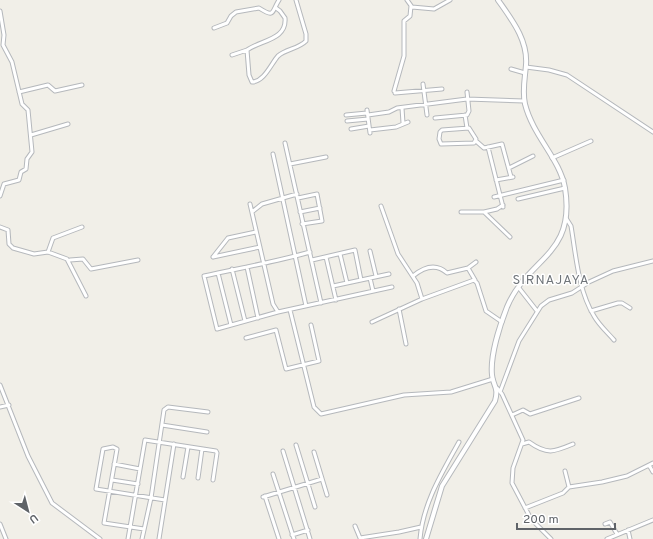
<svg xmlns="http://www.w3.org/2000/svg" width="653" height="539" font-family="Overpass,sans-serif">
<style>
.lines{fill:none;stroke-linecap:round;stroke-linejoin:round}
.minor-casing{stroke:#b5b8bc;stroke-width:5}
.tertiary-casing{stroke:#b5b8bc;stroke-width:6}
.minor{stroke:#fff;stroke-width:3}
.tertiary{stroke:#fff;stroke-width:4}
.labels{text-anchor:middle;stroke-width:3;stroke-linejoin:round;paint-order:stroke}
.quarter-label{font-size:13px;letter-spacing:1px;fill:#70757a;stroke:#fff}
</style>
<rect width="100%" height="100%" fill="#f1efe8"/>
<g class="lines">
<g class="minor-casing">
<path id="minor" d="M407,0l5,7 22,2 16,-9
M276,8l4,3 5,7c2,22 -24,22 -38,32l2,25 3,7c12,0 19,-18 26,-26 8,-7 20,-7 28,-15v-7l-10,-34
M0,11l4,24 -1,10 9,17 10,42 6,6 4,42 -5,7 -1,10 -5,3 -2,8 -15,4 -4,12
M214,28l13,-5 4,-7 5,-4 23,-4c16,10 12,5 20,-8
M232,55l15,-5
M526,67l23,3 18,5 86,57
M511,69l14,4
M423,84l4,31
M394,91l10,-35v-35l6,-5 1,-10
M19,92l29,-7 7,6 27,-6
M395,93l47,-4
M402,108l1,15
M367,110l3,23
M346,115l21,-2
M368,115l21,-3 8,-4 70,-9 57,2
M465,115l2,13
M435,118l32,-3 2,-4 -2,-19
M347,121l21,-2
M469,128l7,11 -2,4 -33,1 -2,-5 1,-7 2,-2z
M351,129l18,-3
M370,130l26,-3 12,-5
M31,135l37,-11
M476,141l8,7 18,-4 9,33
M285,143l36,160
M488,147l15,60
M273,154l33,152
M552,158l39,-17
M290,164l36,-7
M509,168l24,-12
M496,180l17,-3
M494,197l70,-17
M298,198l19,-4 5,27 -20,3
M518,199l47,-11
M250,204l23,100 5,8 114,-25
M381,206l17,48 19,29 5,16
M252,212l10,-8 35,-10
M300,212l20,-4
M461,212h23l26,25
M484,212l13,-3 6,-4
M566,218l5,8c5,29 7,64 23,90 5,9 13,16 20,24
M0,227l8,3 1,14 4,4 21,6 14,-2 19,7 19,37
M370,251l6,25
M48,252l5,-14 29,-11
M340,254l7,29
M213,257l15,-19 28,-6
M213,257l47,-10
M326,257l10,43
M70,260l13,-1 8,10 47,-9
M312,260l43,-10 6,30
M247,267l11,51
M468,268l7,12
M232,269l13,52
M218,273l13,52
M413,276c11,-9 23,-13 34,-3l21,-5 8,-6
M370,278l3,13
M333,286l56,-12
M519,288l18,23
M399,309l7,35
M290,310l24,97 7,7 83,-19 47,-3 42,-13
M591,311l27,-8h4l8,5
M278,312l-61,17 -13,-53c36,-8 71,-14 106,-24
M372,322l50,-23 52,-19 3,3 9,28 16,11
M246,338l30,-8 10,39 33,-8 -8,-36
M0,385l28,71 24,47 48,36
M497,388l5,6 21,46 -10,28 -1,15 19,36 20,20
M500,392l19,-51 22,-35 8,-6 23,-7 17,-11 24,-11 40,-10
M0,407l9,-2
M512,415l11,-5 7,4 49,-16
M162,425l45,7
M522,444l7,-2c18,13 25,10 44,2
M296,445l19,62
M283,451l27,88
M314,452l13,43
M114,464l26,5
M649,465l4,7
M565,471l4,16
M273,474l21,65
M183,477l5,-30
M198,478l4,-29
M112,480l26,4
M265,496l14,43
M263,497l59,-18
M525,508l38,-15 6,-6 33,-5 25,-6 26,-13
M0,524l6,15
M605,524l5,-2 7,12
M355,526l5,12 39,-6 22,-5
M144,529l-40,-6 13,-74 -4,-2 -10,2 -7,40 69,11
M628,530l2,9
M292,535l16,-5
M128,539l17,-99 71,11 1,2 -4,27
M142,539l9,-41 13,-88 4,-3 40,5
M159,539l15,-95
M420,539c3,-36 22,-66 39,-97
M607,539l46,-19"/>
</g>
<g class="tertiary-casing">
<path id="tertiary" d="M426,539l16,-53 53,-85c4,-14 -2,-15 -3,-26 -2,-19 8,-50 15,-68 21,-50 69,-51 58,-119 -5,-29 -32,-52 -40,-84 -3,-13 0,-26 1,-39 2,-25 -14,-45 -28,-65"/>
</g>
<use href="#minor" class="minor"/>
<use href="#tertiary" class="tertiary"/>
</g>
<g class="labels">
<g class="quarter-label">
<text x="551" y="284">SIRNAJAYA</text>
</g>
</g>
<g transform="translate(28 511) rotate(144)" stroke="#ffffff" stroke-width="3" paint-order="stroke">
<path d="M0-3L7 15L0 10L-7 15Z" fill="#5f6368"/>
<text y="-6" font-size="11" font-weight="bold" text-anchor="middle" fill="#5f6368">U</text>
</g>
<path d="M517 523v6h98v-6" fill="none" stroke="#5f6368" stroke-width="2"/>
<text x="523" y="523" font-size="12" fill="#5f6368" stroke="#ffffff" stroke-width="3" paint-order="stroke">200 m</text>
</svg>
